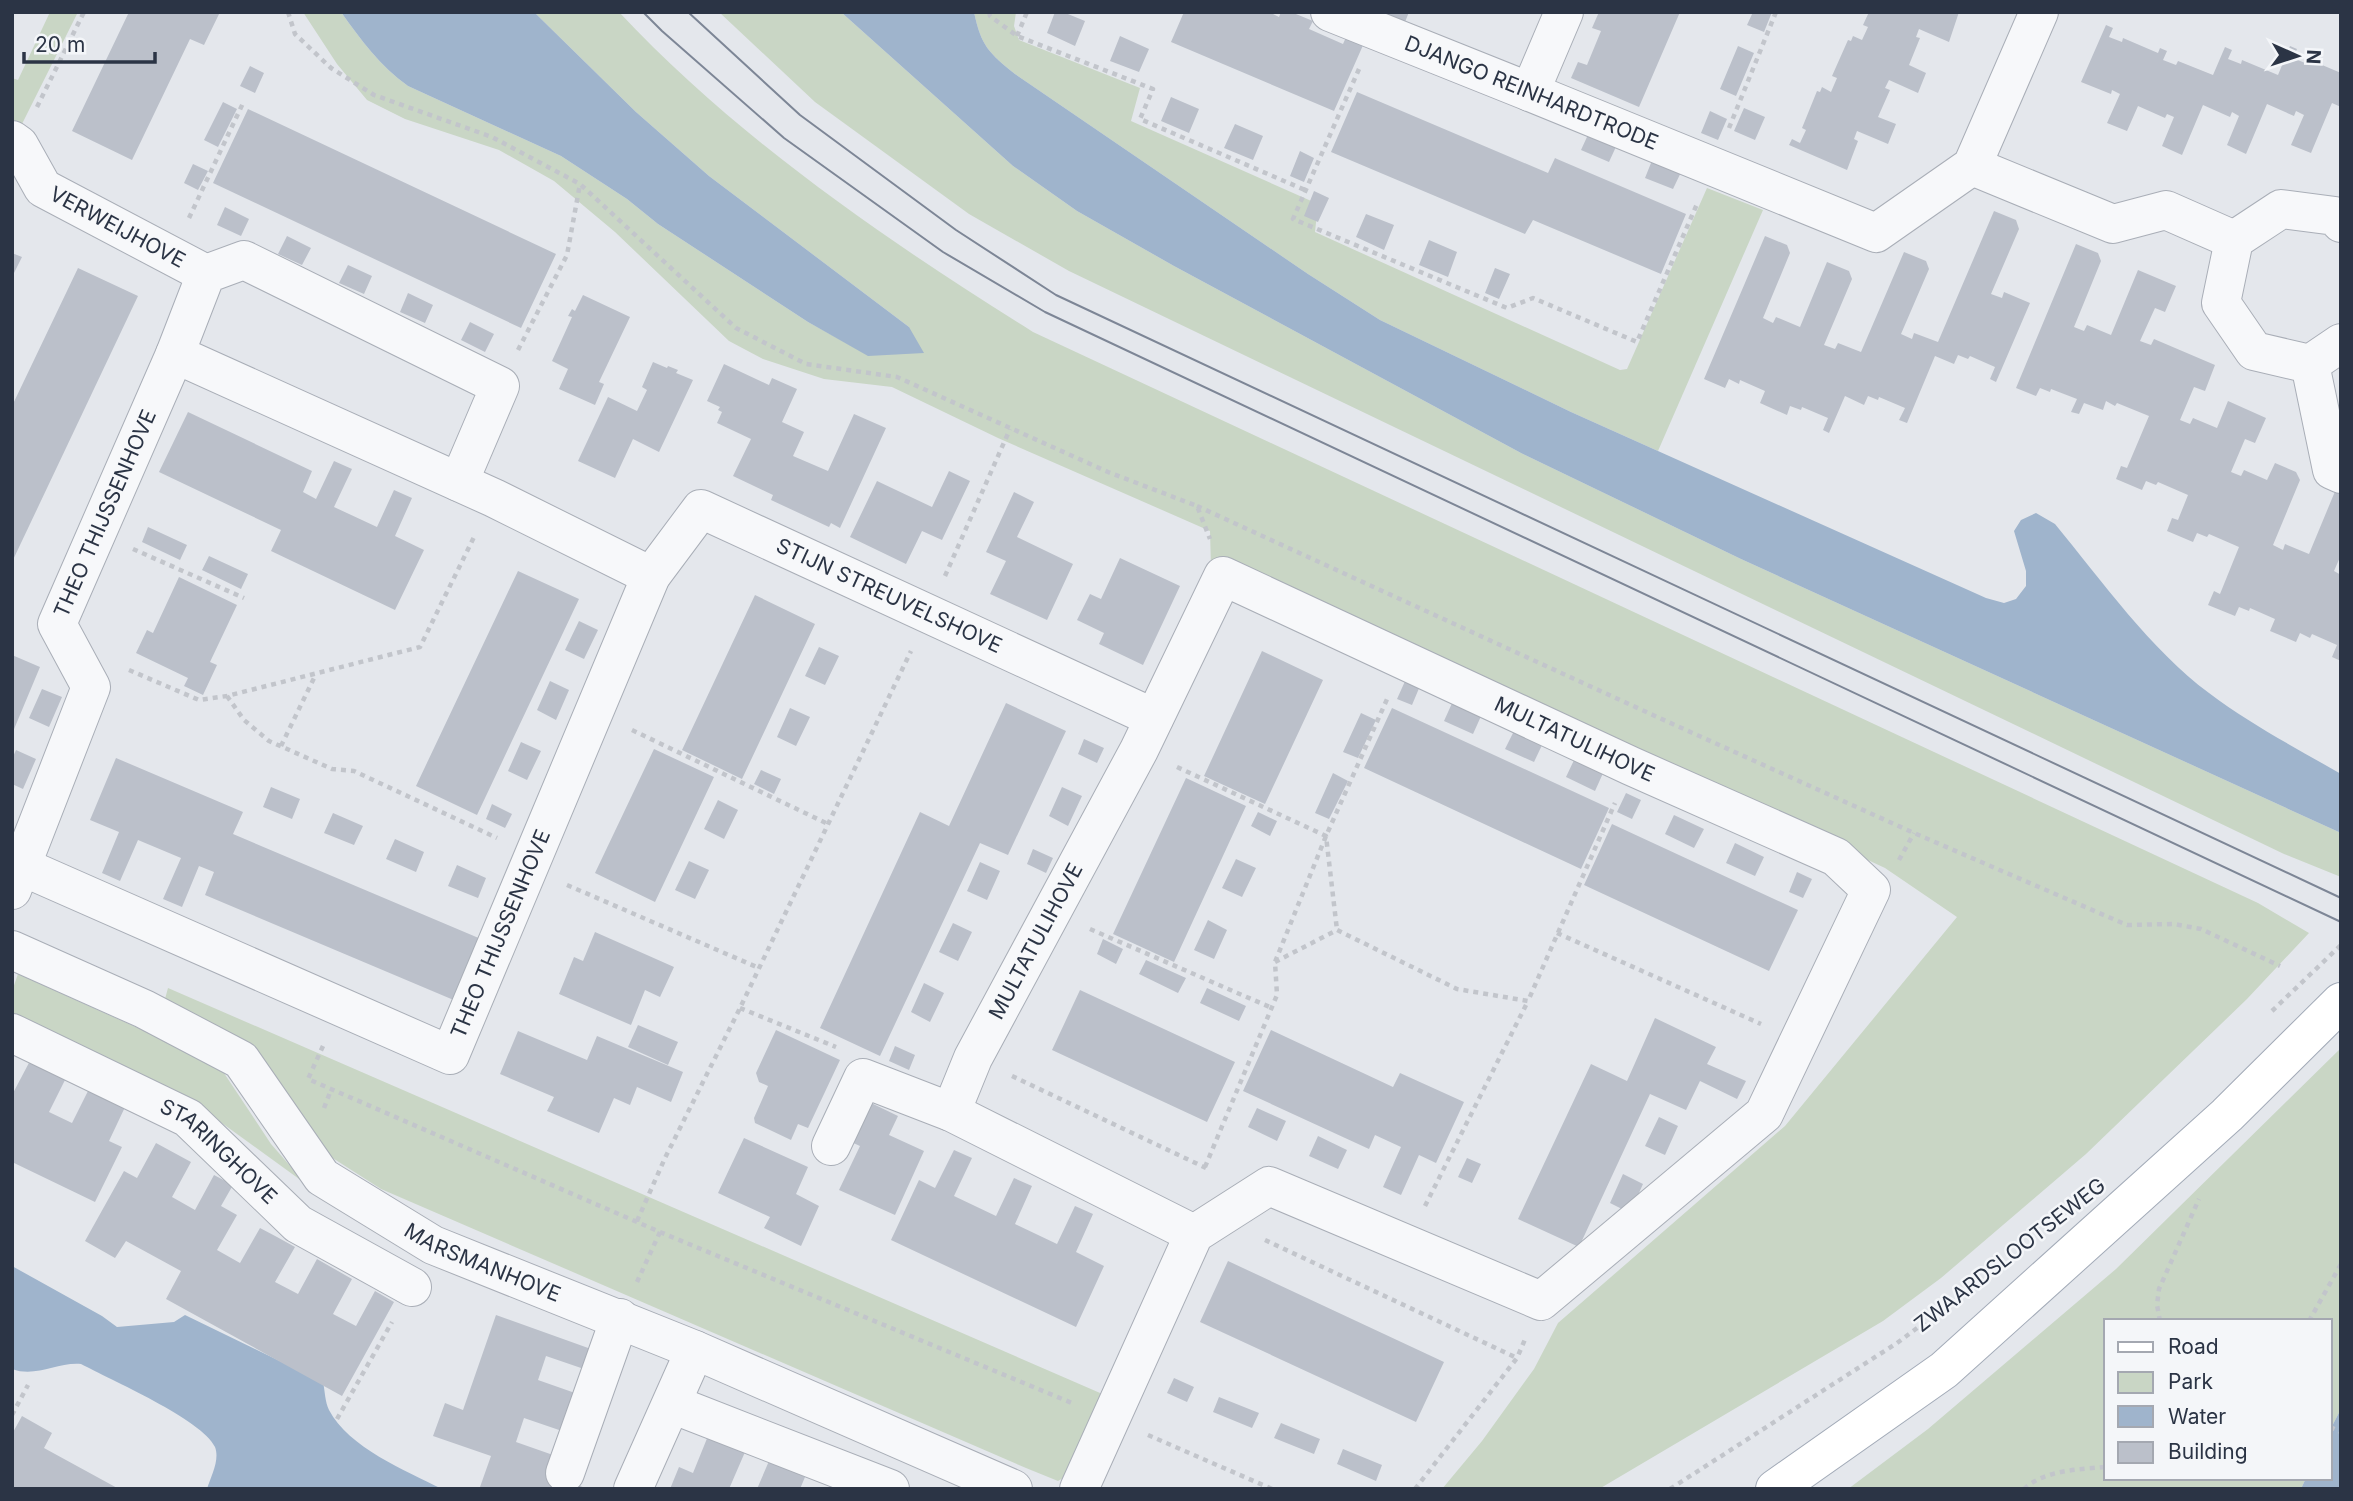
<svg xmlns="http://www.w3.org/2000/svg" width="2353" height="1501" font-family="Inter,sans-serif">
<style>
.green{fill:#c9d6c5}
.water{fill:#9fb4cc}
.building{fill:#bbc0ca}
.lines{fill:none;stroke-linecap:round;stroke-linejoin:round}
.minor-casing{stroke:#a9aeb7;stroke-width:40}
.major-casing{stroke:#a3abb8;stroke-width:40}
.path{stroke:#c2c5cb;stroke-width:4.5;stroke-dasharray:5 5;stroke-linecap:butt}
.minor{stroke:#f7f8fa;stroke-width:38}
.major{stroke:#fff;stroke-width:38}
.tram{stroke:#7d8696;stroke-width:2}
.path-bridge{stroke:#c2c5cb;stroke-width:4.5;stroke-dasharray:5 5;stroke-linecap:butt}
.labels{text-anchor:middle;stroke-width:5;stroke-linejoin:round;paint-order:stroke}
.street-label{font-size:21px;fill:#2b3445;stroke:#f4f6f9}
</style>
<rect width="100%" height="100%" fill="#e4e7ec"/>
<path class="green" d="M50,12h28l-58,116 -8,-11v-39l6,2z
M303,12h38c20,28 39,54 67,74l153,70 66,43 31,25 150,98 60,33 41,-28 -200,-151 -73,-64 -102,-100h85c119,127 267,228 414,320l1225,571 51,30 -62,66 -161,155 -145,124 -58,43 -284,168h-157l40,-48 52,-72 24,-46 227,-197 172,-209 -72,-49 -651,-303 -23,2 -1,-36 -212,-93 -106,-51 -68,-8 -61,-20 -34,-18 -114,-109 -61,-51 -55,-31 -94,-31 -38,-19 -30,-36z
M719,12h122l172,154 64,45 97,55 347,187 220,106 600,274v44l-57,-23 -1215,-583 -100,-57 -154,-112z
M974,12h42l-2,14 5,14 121,48 -9,33 187,83 -3,28 305,138 7,-1 80,-181 56,22 -105,241 -87,-39 -191,-92 -72,-46 -293,-200c-26,-21 -34,-28 -41,-62z
M18,974l200,90 53,80 35,40 -109,-79 -185,-86v-28z
M168,988l939,408 -32,75 -17,10 -32,-13 -645,-279 -64,-41 -152,-149z
M2341,1048v361l-11,21v-109h-224v157h200l-5,11h-453l80,-60 188,-160z"/>
<path class="water" d="M341,12h193l102,100 73,64 200,151 15,26 -56,3 -60,-34 -150,-98 -31,-25 -66,-43 -153,-70c-28,-20 -47,-46 -67,-74z
M841,12h133c7,34 15,41 41,62l293,200 72,46 191,92 415,186 18,5 12,-4 10,-13v-15l-12,-40 7,-11 15,-7 19,11c46,56 96,126 154,169 41,31 87,55 132,81v59l-600,-274 -220,-106 -347,-187 -97,-55 -64,-45z
M12,1266l90,50 15,11 57,-5 11,-7 138,67c2,9 2,20 6,28 20,38 76,60 113,79h-235c4,-13 13,-29 8,-42 -12,-27 -106,-68 -134,-83 -24,-2 -45,14 -69,5z
M2341,1409v80h-40l5,-11h24v-48z"/>
<path class="building" d="M129,12h91l-16,33 -14,-6 -58,121 -60,-29z
M1055,12h8l22,9 -10,25 -28,-13z
M1184,12h85l10,5 2,-5h10l22,9 -4,8 34,15 4,-9 17,8 -30,68 -163,-69z
M1376,12h33l-6,15z
M1599,12h81l-41,95 -68,-29 7,-16 9,3 14,-34 -9,-3z
M1753,12h19l-8,20 -17,-7z
M1869,12h90l-10,30 -30,-13 -3,8 4,1 -11,27 17,8 -8,20 -29,-13 -4,8 5,2 -12,27 18,7 -8,20 -31,-13 -3,8 4,2 -11,29 -58,-25 3,-6 8,4 6,-13 -4,-2 15,-37 3,1 2,-5 9,5 6,-14 -5,-2 16,-36 3,1 2,-5 9,4 6,-13 -5,-2z
M2106,25l7,3 -4,9 13,5 1,-4 35,15 2,-5 7,3 -4,9 13,5 2,-4 35,14 12,-28 7,3 -4,9 13,5 1,-4 36,15 12,-29 7,3 -4,9 12,5 3,-4 33,14v34l-9,-4 -21,50 -20,-8 13,-30 -8,-4 -2,5 -27,-12 -21,50 -19,-9 12,-29 -7,-4 -2,5 -27,-12 -21,50 -20,-9 12,-29 -7,-3 -2,4 -27,-12 -11,25 -20,-8 13,-29 -8,-4 -1,4 -30,-12z
M1120,36l29,13 -10,23 -29,-11z
M1738,46l16,7 -18,43 -16,-7z
M250,66l14,7 -9,20 -15,-7z
M1357,92l191,81 7,-15 2,1 129,55 -25,60 -128,-54 -8,14 -194,-82z
M1171,97l28,12 -10,24 -28,-12z
M223,102l14,7 -19,38 -14,-7z
M1744,108l21,9 -10,23 -21,-9z
M248,109l308,145 -35,74 -308,-145z
M1710,111l17,8 -9,21 -17,-7z
M1235,124l28,12 -10,24 -29,-12z
M1592,126l28,12 -11,24 -28,-12z
M1300,151l14,7 -10,24 -14,-6z
M1655,153l29,13 -11,23 -28,-11z
M193,164l15,7 -10,19 -14,-7z
M1314,191l15,7 -11,24 -14,-6z
M225,207l24,12 -8,17 -24,-11z
M1994,211l22,9 3,9 -28,65 11,4 2,-6 26,11 -34,79 -6,-3 5,-12 -25,-11 -2,3 -10,-4 -4,9 -19,-8 -28,67 -8,-3 6,-12 -26,-11 -1,3 -10,-4 -4,9 -19,-9 -16,37 -6,-3 5,-12 -26,-11 -1,3 -11,-4 -3,9 -27,-12 5,-12 -25,-11 -1,4 -10,-5 -4,9 -21,-9 61,-143 22,9 3,8 -27,65 10,5 3,-6 24,10 27,-65 22,9 3,8 -28,66 11,4 3,-6 23,9 43,-100 22,9 3,8 -28,65 11,5 2,-6 24,9z
M1366,214l28,11 -10,25 -28,-13z
M287,236l24,12 -9,17 -24,-11z
M1429,240l28,12 -9,25 -29,-12z
M2076,244l22,9 3,8 -27,66 10,4 3,-6 24,10 27,-65 38,16 -11,26 -10,-4 -15,33 11,4 3,-6 61,26 -10,26 -11,-4 -14,33 10,4 3,-6 24,10 11,-27 38,17 -11,25 -10,-4 -14,33 10,4 3,-6 23,10 8,-17 21,9 4,8 -27,65 10,5 2,-6 24,10 27,-65 5,2v64l-7,16 7,4v86l-9,-4 5,-12 -25,-11 -2,4 -10,-5 -4,9 -26,-11 5,-12 -25,-11 -1,3 -10,-4 -4,9 -27,-11 6,-14 6,3 19,-47 -30,-13 -2,3 -10,-4 -4,9 -26,-11 5,-13 6,2 10,-25 -30,-13 -2,3 -10,-4 -4,9 -26,-11 5,-13 6,2 22,-52 -32,-13 -2,3 -9,-5 -3,9 -19,-7 -5,11 -8,-2 6,-13 -26,-10 -1,3 -10,-4 -4,8 -20,-8z
M12,253l10,4 -10,20z
M348,265l24,11 -8,18 -25,-11z
M78,268l60,28 -126,266v-156z
M1495,268l15,6 -11,25 -14,-6z
M408,293l25,12 -8,18 -25,-11z
M583,295l47,22 -31,65 5,2 -9,21 -36,-16 9,-20 -16,-8 20,-44 -4,-1 4,-7 3,2z
M470,322l24,12 -9,18 -24,-12z
M653,362l14,6 1,-2 10,4 -2,3 17,7 -34,72 -26,-13 -18,39 -37,-17 30,-64 29,14 10,-21 -5,-3z
M724,364l45,21 3,-7 25,11 -15,33 22,10 -11,24 35,15 26,-57 32,14 -46,100 -9,-5 -2,4 -58,-27 2,-5 -40,-19 18,-37 -34,-16 5,-11 -4,-2 2,-3 -13,-6z
M188,412l124,59 -9,21 13,7 18,-38 18,8 -18,38 43,20 17,-37 18,8 -17,38 29,14 -29,60 -124,-59 10,-21 -122,-58z
M949,471l21,10 -28,59 -20,-9 -16,33 -56,-27 27,-56 55,26z
M1014,492l20,10 -17,35 56,27 -26,56 -57,-26 16,-33 -20,-9z
M148,527l39,18 -7,15 -38,-18z
M209,556l39,18 -7,15 -39,-19z
M1120,558l60,28 -37,79 -44,-21 5,-11 -27,-13 13,-26 11,5z
M518,571l61,28 -102,216 -61,-29z
M179,577l58,28 -27,57 7,3 -14,30 -19,-9 4,-8 -52,-25 11,-23 6,3z
M755,595l60,29 -73,155 -60,-29z
M579,621l19,9 -14,29 -19,-9z
M819,647l20,9 -14,29 -20,-9z
M1262,651l61,29 -58,124 -61,-28z
M12,655l28,12 -28,67z
M1406,679l14,7 -8,19 -15,-6z
M550,681l19,9 -13,30 -19,-10z
M42,689l20,8 -13,30 -20,-9z
M1453,701l29,13 -9,20 -29,-13z
M1006,703l60,28 -58,124 -28,-12 -100,213 -60,-28 100,-216 29,14z
M790,708l20,9 -14,29 -19,-9z
M1392,708l217,100 -28,61 -217,-101z
M1361,713l15,7 -18,38 -15,-6z
M1515,729l28,14 -9,19 -29,-13z
M1084,739l20,9 -7,15 -19,-9z
M521,742l20,9 -14,29 -19,-9z
M654,749l60,28 -59,125 -60,-29z
M16,750l20,9 -13,30 -11,-5v-25z
M116,758l127,54 -10,22 248,105 -25,62 -251,-106 9,-23 -15,-6 -17,41 -19,-8 18,-41 -43,-18 -18,41 -18,-8 17,-41 -29,-12z
M1575,758l29,13 -9,20 -29,-14z
M761,770l20,9 -7,15 -20,-10z
M1333,773l15,8 -19,38 -14,-6z
M1186,778l60,28 -72,156 -61,-28z
M271,787l29,12 -8,20 -29,-12z
M1062,787l20,9 -14,30 -19,-10z
M1626,793l15,7 -9,19 -15,-7z
M718,800l20,10 -14,29 -20,-10z
M492,804l20,10 -7,14 -19,-9z
M1258,812l19,9 -7,15 -19,-10z
M333,813l30,13 -9,19 -30,-12z
M1674,815l30,14 -10,19 -29,-14z
M1612,824l186,86 -29,61 -185,-86z
M395,839l29,13 -8,20 -30,-13z
M1735,843l29,14 -9,19 -29,-13z
M1033,849l20,9 -7,15 -19,-9z
M1236,859l20,9 -14,29 -20,-9z
M689,861l20,9 -14,29 -20,-9z
M980,862l20,9 -13,29 -20,-9z
M457,865l29,13 -8,20 -30,-12z
M1797,872l15,7 -9,19 -14,-6z
M1208,920l19,10 -13,29 -20,-9z
M953,923l19,9 -14,29 -19,-9z
M595,932l79,35 -14,30 -15,-7 -14,35 -72,-31 15,-37 9,4z
M1103,939l20,10 -7,15 -19,-10z
M1146,960l40,18 -8,15 -39,-19z
M924,983l20,10 -14,29 -19,-10z
M1207,988l39,18 -7,15 -39,-18z
M1080,990l155,72 -28,60 -155,-72z
M1655,1018l61,29 -9,17 39,17 -9,18 -37,-18 -14,29 -36,-16 -71,153 -61,-28 73,-155 36,17z
M638,1025l40,17 -10,23 -40,-18z
M776,1030l64,30 -32,68 -10,-4 -7,16 -36,-17 -1,-5 14,-32 -9,-4 -3,-9z
M1271,1030l122,57 7,-14 64,29 -28,61 -17,-8 -18,40 -18,-8 18,-40 -26,-12 -6,14 -126,-58z
M518,1031l69,29 10,-24 86,36 -12,30 -34,-15 -7,18 -16,-7 -15,35 -52,-22 7,-14 -54,-23z
M895,1046l20,9 -6,15 -20,-9z
M31,1059l36,17 -18,36 23,11 18,-36 36,18 -17,36 13,6 -27,55 -83,-40v-67z
M867,1101l31,15 -9,19 35,16 -29,64 -56,-25 21,-44 -11,-5z
M1257,1108l29,13 -9,20 -29,-14z
M1659,1117l19,9 -13,29 -20,-9z
M1318,1136l29,14 -9,19 -29,-13z
M744,1138l64,29 -12,27 23,12 -18,40 -37,-18 6,-11 -52,-24z
M156,1143l35,19 -19,35 23,13 19,-35 19,10 -12,21 16,9 -20,35 23,13 20,-35 17,9 18,10 -20,35 23,12 19,-35 35,20 -19,35 23,12 19,-35 19,11 -52,94 -176,-97 15,-28 -55,-30 -11,17 -30,-17 39,-70 13,7z
M954,1150l18,8 -18,38 42,20 18,-38 18,8 -17,38 42,20 18,-38 18,8 -17,38 28,14 -28,61 -185,-87 28,-60 16,8z
M1467,1158l14,6 -9,19 -14,-6z
M1623,1174l20,10 -13,29 -20,-10z
M1228,1261l216,101 -28,60 -216,-100z
M496,1315l95,34 -7,20 -38,-13 -8,24 37,13 -13,38 -38,-13 -8,24 37,13 -6,19 41,15 -108,-2 11,-31 -58,-20 12,-33 18,7z
M1174,1378l20,9 -7,15 -20,-9z
M1219,1397l40,16 -7,15 -39,-16z
M22,1416l30,17 -8,15 75,41h-107v-55z
M1281,1423l39,16 -6,15 -40,-16z
M708,1436l37,16 -16,37h-59l9,-22 14,6z
M1343,1449l39,16 -6,16 -39,-17z
M769,1461l36,16 -5,12h-43z"/>
<g class="lines">
<g class="minor-casing">
<g id="minor">
<path id="s1" d="M1330,12l200,80 346,141 96,-67 67,-154"/>
<path d="M1530,92l34,-80"/>
<path id="s2" d="M12,140l7,5 24,43 163,86"/>
<path d="M1972,166l141,58 53,-14 68,30"/>
<path d="M2341,223l-6,-7 -54,-7 -47,31 -13,63 33,48 56,13 31,-21"/>
<path d="M175,354l319,144 157,78"/>
<path d="M2310,364l22,106 9,4"/>
<path id="s3" d="M21,866l429,189 201,-479 50,-67 453,209"/>
<path id="s4" d="M12,890l79,-203 -34,-63 118,-270 31,-80 38,-14 256,126 -41,96"/>
<path id="s5" d="M12,950l132,59 97,51 81,117 111,68 262,105 318,139"/>
<path id="s6" d="M12,1033l176,85 110,106 114,63"/>
<path id="s7" d="M951,1112l22,-54 166,-308 84,-174 408,190 205,91 35,33 -107,224 -223,187 -272,-115 -75,48 -115,255"/>
<path d="M831,1146l32,-68 88,34 243,122"/>
<path d="M672,1404l218,85"/>
<path d="M565,1473l55,-155"/>
<path d="M633,1489l62,-139"/>
</g>
</g>
<g class="major-casing">
<path id="major" d="M1775,1489l169,-119 283,-255 114,-113"/>
</g>
<path class="path" d="M288,12l7,22 36,34 43,27 118,42 88,47 156,144 70,36 91,13 211,95 89,34 13,33
M989,12l1,4 27,20 136,53 -13,30 165,71
M1017,36l10,-24
M1359,69l-66,150 214,89 26,-10 104,44 60,-138
M37,107l47,-95
M1729,128l47,-116
M189,218l55,-117
M518,350l49,-95 13,-71
M1197,506l458,210 259,117 213,92 47,-1 27,5 79,37
M133,549l111,49
M945,576l65,-147
M129,670l70,30 28,-4 193,-49 55,-112
M227,696l17,24 25,21 63,28 22,2 143,67
M632,730l196,94
M281,746l35,-72
M1177,767l149,69 11,94
M1899,860l15,-27
M567,885l192,83
M1090,929l182,79
M1557,933l204,91
M1275,962l62,-32 120,59 71,12 87,-198
M740,1008l96,39
M323,1046l-15,33 352,153 412,171
M1012,1076l194,92
M324,1108l7,-18
M1205,1167l72,-172 -2,-33 51,-126 62,-139
M1425,1206l103,-205
M637,1221l28,-63 75,-150 171,-357
M1265,1240l252,118
M637,1282l23,-50
M2160,1321l-3,-16 2,-16 40,-90
M2309,1321l32,-57
M12,1415l16,-30
M337,1419l55,-97
M2330,1427l11,5
M1148,1435l124,54
M1415,1489l102,-131 9,-21
M1670,1489l227,-146 55,-41
M2024,1489c20,-19 56,-20 82,-22"/>
<use href="#minor" class="minor"/>
<use href="#major" class="major"/>
<path class="tram" d="M643,12l19,19 122,107 159,114 102,60 1296,610
M688,12l112,103 156,115 100,65 1285,603"/>
<path class="path-bridge" d="M2272,1011l69,-66"/>
</g>
<g class="labels">
<g class="street-label">
<text dy="7" stroke="none"><textPath href="#s1" startOffset="217">DJANGO REINHARDTRODE</textPath></text>
<text dy="7" stroke="none"><textPath href="#s2" startOffset="142">VERWEIJHOVE</textPath></text>
<text dy="7" stroke="none"><textPath href="#s4" startOffset="410">THEO THIJSSENHOVE</textPath></text>
<text dy="7" stroke="none"><textPath href="#s3" startOffset="1279">STIJN STREUVELSHOVE</textPath></text>
<text dy="7" stroke="none"><textPath href="#s7" startOffset="989">MULTATULIHOVE</textPath></text>
<text dy="7" stroke="none"><textPath href="#s3" startOffset="600">THEO THIJSSENHOVE</textPath></text>
<text dy="7" stroke="none"><textPath href="#s7" startOffset="191">MULTATULIHOVE</textPath></text>
<text dy="7" stroke="none"><textPath href="#s6" startOffset="240">STARINGHOVE</textPath></text>
<text transform="translate(2010 1255) rotate(-38)" y="7">ZWAARDSLOOTSEWEG</text>
<text dy="7" stroke="none"><textPath href="#s5" startOffset="579">MARSMANHOVE</textPath></text>
</g>
</g>
<rect width="2353" height="1501" fill="none" stroke="#2b3445" stroke-width="28"/>
<rect x="2104" y="1319" width="228" height="161" fill="#f4f6f9" stroke="#a4a8b1" stroke-width="2"/>
<rect x="2118" y="1342" width="35" height="10" fill="#ffffff" stroke="#a4a8b1" stroke-width="2"/>
<text x="2168" y="1354" font-size="21" fill="#2b3445">Road</text>
<rect x="2118" y="1372" width="35" height="21" fill="#c9d6c5" stroke="#a4a8b1" stroke-width="2"/>
<text x="2168" y="1389" font-size="21" fill="#2b3445">Park</text>
<rect x="2118" y="1406" width="35" height="21" fill="#9fb4cc" stroke="#a4a8b1" stroke-width="2"/>
<text x="2168" y="1424" font-size="21" fill="#2b3445">Water</text>
<rect x="2118" y="1442" width="35" height="21" fill="#bbc0ca" stroke="#a4a8b1" stroke-width="2"/>
<text x="2168" y="1459" font-size="21" fill="#2b3445">Building</text>
<g transform="translate(2297 56) rotate(93)" stroke="#f4f6f9" stroke-width="5" paint-order="stroke">
<path d="M0-5L12 26L0 18L-12 26Z" fill="#2b3445"/>
<text y="-10" font-size="19" font-weight="bold" text-anchor="middle" fill="#2b3445">N</text>
</g>
<path d="M24 52v10h131v-10" fill="none" stroke="#2b3445" stroke-width="3.5"/>
<text x="35" y="52" font-size="21" fill="#2b3445" stroke="#f4f6f9" stroke-width="5" paint-order="stroke">20 m</text>
</svg>
